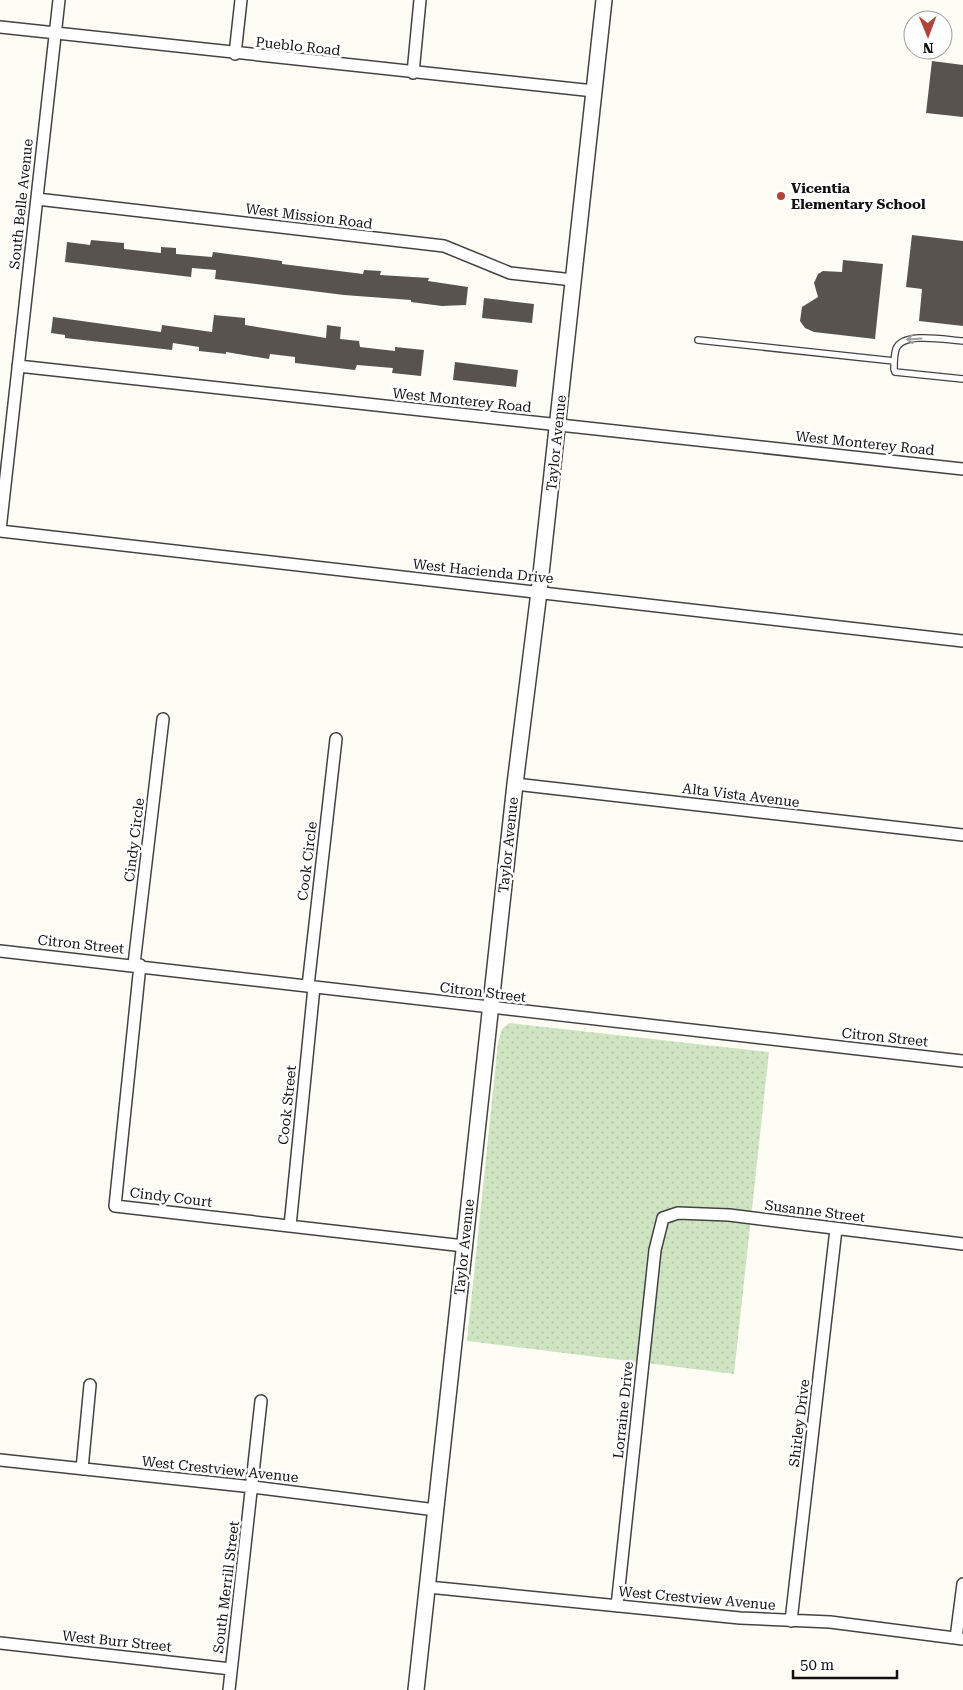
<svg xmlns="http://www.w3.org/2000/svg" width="963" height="1690" font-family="'Roboto Serif',serif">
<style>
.green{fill:url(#green-dots)}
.building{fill:#58534e}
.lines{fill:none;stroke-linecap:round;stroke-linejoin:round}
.service-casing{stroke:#434343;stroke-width:8}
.minor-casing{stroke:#434343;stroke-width:14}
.tertiary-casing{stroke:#434343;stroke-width:18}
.service{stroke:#fff;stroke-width:5.5}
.minor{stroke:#fff;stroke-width:11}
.tertiary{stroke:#fff;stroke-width:15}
.oneway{stroke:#9f9f9f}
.poi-dot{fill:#b04439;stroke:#fff;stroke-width:2}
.labels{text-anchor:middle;stroke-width:5;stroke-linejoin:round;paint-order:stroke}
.street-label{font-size:14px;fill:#101010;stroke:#fff}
.poi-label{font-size:14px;font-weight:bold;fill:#101010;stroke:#fff;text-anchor:start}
</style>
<defs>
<pattern id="green-dots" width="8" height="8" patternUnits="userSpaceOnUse" patternTransform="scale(1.25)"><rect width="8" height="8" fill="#cfe5c2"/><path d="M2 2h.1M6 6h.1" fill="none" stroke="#b1c3a6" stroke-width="1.8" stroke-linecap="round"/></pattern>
</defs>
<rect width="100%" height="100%" fill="#fefdf5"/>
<path class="green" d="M509,1023l260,29 -35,322 -267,-33 31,-298 4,-14z"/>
<path class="building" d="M932,61l31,4v52l-37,-4z
M912,235l51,6v85l-44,-5 3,-32 -16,-2z
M91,240l33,3v6l37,4v-6l15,1v6l36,3 1,-5 69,9v3l81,10 1,-4 17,1 -1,4 49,3 -1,3 40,6 -2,18 -24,1 -31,-4v-2l-67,-5 -129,-16 1,-9 -24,-2 -1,9 -126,-15 2,-20 23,3z
M843,260l40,4 -8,75 -61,-7 -9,-4 -5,-7 2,-14 16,-10 -4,-14 4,-9 5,-3 19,1z
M484,298l50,6 -2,19 -50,-5z
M214,315l31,3v7l81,13 1,-13 14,2 -1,12 19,2 1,6 35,4v-4l29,3 -3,26 -29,-3 1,-5 -36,-3 -2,5 -60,-7v-6l-25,-3 -1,5 -43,-7v2l-27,-3v-4l-26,-4 -1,7 -107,-12v-3l-14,-2 2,-16 108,15 1,-7 50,7z
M455,362l63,8 -2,17 -63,-7z"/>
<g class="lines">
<g class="service-casing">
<path id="service" d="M698,340l196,21
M963,341c-17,-1 -60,-10 -67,8 -2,6 -2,14 -2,20l1,3 68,7"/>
</g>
<g class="minor-casing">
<path id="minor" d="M0,27l594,64
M235,54l6,-54
M413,73l7,-73
M37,199l407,47 66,27 63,7
M18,366l945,103
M0,530l59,-530
M0,531l963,110
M515,784l448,51
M0,951l963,110
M134,964l29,-245
M140,965l-25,241 349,40
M308,986l28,-247
M290,1226l24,-239
M0,1460l253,27 183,23
M82,1469l8,-84
M428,1587l312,31 90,4 133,17
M617,1606l38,-356 8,-32 15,-5 51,2 234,29
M791,1621l45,-392
M956,1638l7,-54
M0,1643l231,26
M229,1690l32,-289"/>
</g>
<g class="tertiary-casing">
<path id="tertiary" d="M416,1690l99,-906 24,-192 65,-592"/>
</g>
<use href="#service" class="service"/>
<use href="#minor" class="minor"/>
<use href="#tertiary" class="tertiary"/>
</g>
<defs><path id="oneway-shaft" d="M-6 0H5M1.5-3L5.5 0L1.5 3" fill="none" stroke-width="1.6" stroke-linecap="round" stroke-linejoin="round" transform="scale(1.25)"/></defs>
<use class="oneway" href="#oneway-shaft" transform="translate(914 339) rotate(176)"/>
<circle class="poi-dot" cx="781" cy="196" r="5"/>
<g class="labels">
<g class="street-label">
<text transform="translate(298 46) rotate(6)" y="5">Pueblo Road</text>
<text transform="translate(21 204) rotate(-84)" y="5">South Belle Avenue</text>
<text transform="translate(309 216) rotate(7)" y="5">West Mission Road</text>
<text transform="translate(462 400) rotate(6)" y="5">West Monterey Road</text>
<text transform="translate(556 443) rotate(-84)" y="5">Taylor Avenue</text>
<text transform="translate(865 443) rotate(6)" y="5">West Monterey Road</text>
<text transform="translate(483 571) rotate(6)" y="5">West Hacienda Drive</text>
<text transform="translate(741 795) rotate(7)" y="5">Alta Vista Avenue</text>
<text transform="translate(134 840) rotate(-83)" y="5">Cindy Circle</text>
<text transform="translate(508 845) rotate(-84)" y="5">Taylor Avenue</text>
<text transform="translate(307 861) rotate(-83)" y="5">Cook Circle</text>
<text transform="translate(81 944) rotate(6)" y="5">Citron Street</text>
<text transform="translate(483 992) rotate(7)" y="5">Citron Street</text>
<text transform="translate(885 1037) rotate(6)" y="5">Citron Street</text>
<text transform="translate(287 1105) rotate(-84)" y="5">Cook Street</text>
<text transform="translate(171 1197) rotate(7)" y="5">Cindy Court</text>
<text transform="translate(815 1211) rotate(7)" y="5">Susanne Street</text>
<text transform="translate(464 1247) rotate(-84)" y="5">Taylor Avenue</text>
<text transform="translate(623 1410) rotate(-84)" y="5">Lorraine Drive</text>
<text transform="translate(799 1423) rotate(-83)" y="5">Shirley Drive</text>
<text transform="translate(220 1469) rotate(6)" y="5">West Crestview Avenue</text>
<text transform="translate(226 1587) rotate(-83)" y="5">South Merrill Street</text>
<text transform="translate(697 1598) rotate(5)" y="5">West Crestview Avenue</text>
<text transform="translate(117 1641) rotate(6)" y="5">West Burr Street</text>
</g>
<g class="poi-label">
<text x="791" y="193">Vicentia<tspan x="791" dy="16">Elementary School</tspan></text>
</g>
</g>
<g transform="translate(928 35) rotate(179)"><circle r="24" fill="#ffffff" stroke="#9f9f9f"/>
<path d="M0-4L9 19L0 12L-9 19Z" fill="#b04439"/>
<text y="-8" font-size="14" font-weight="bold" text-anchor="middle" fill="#101010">N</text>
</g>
<path d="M793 1670v8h104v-8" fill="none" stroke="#101010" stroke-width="2.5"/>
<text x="800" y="1670" font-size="15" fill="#101010" stroke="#ffffff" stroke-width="4" paint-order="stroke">50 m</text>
</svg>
